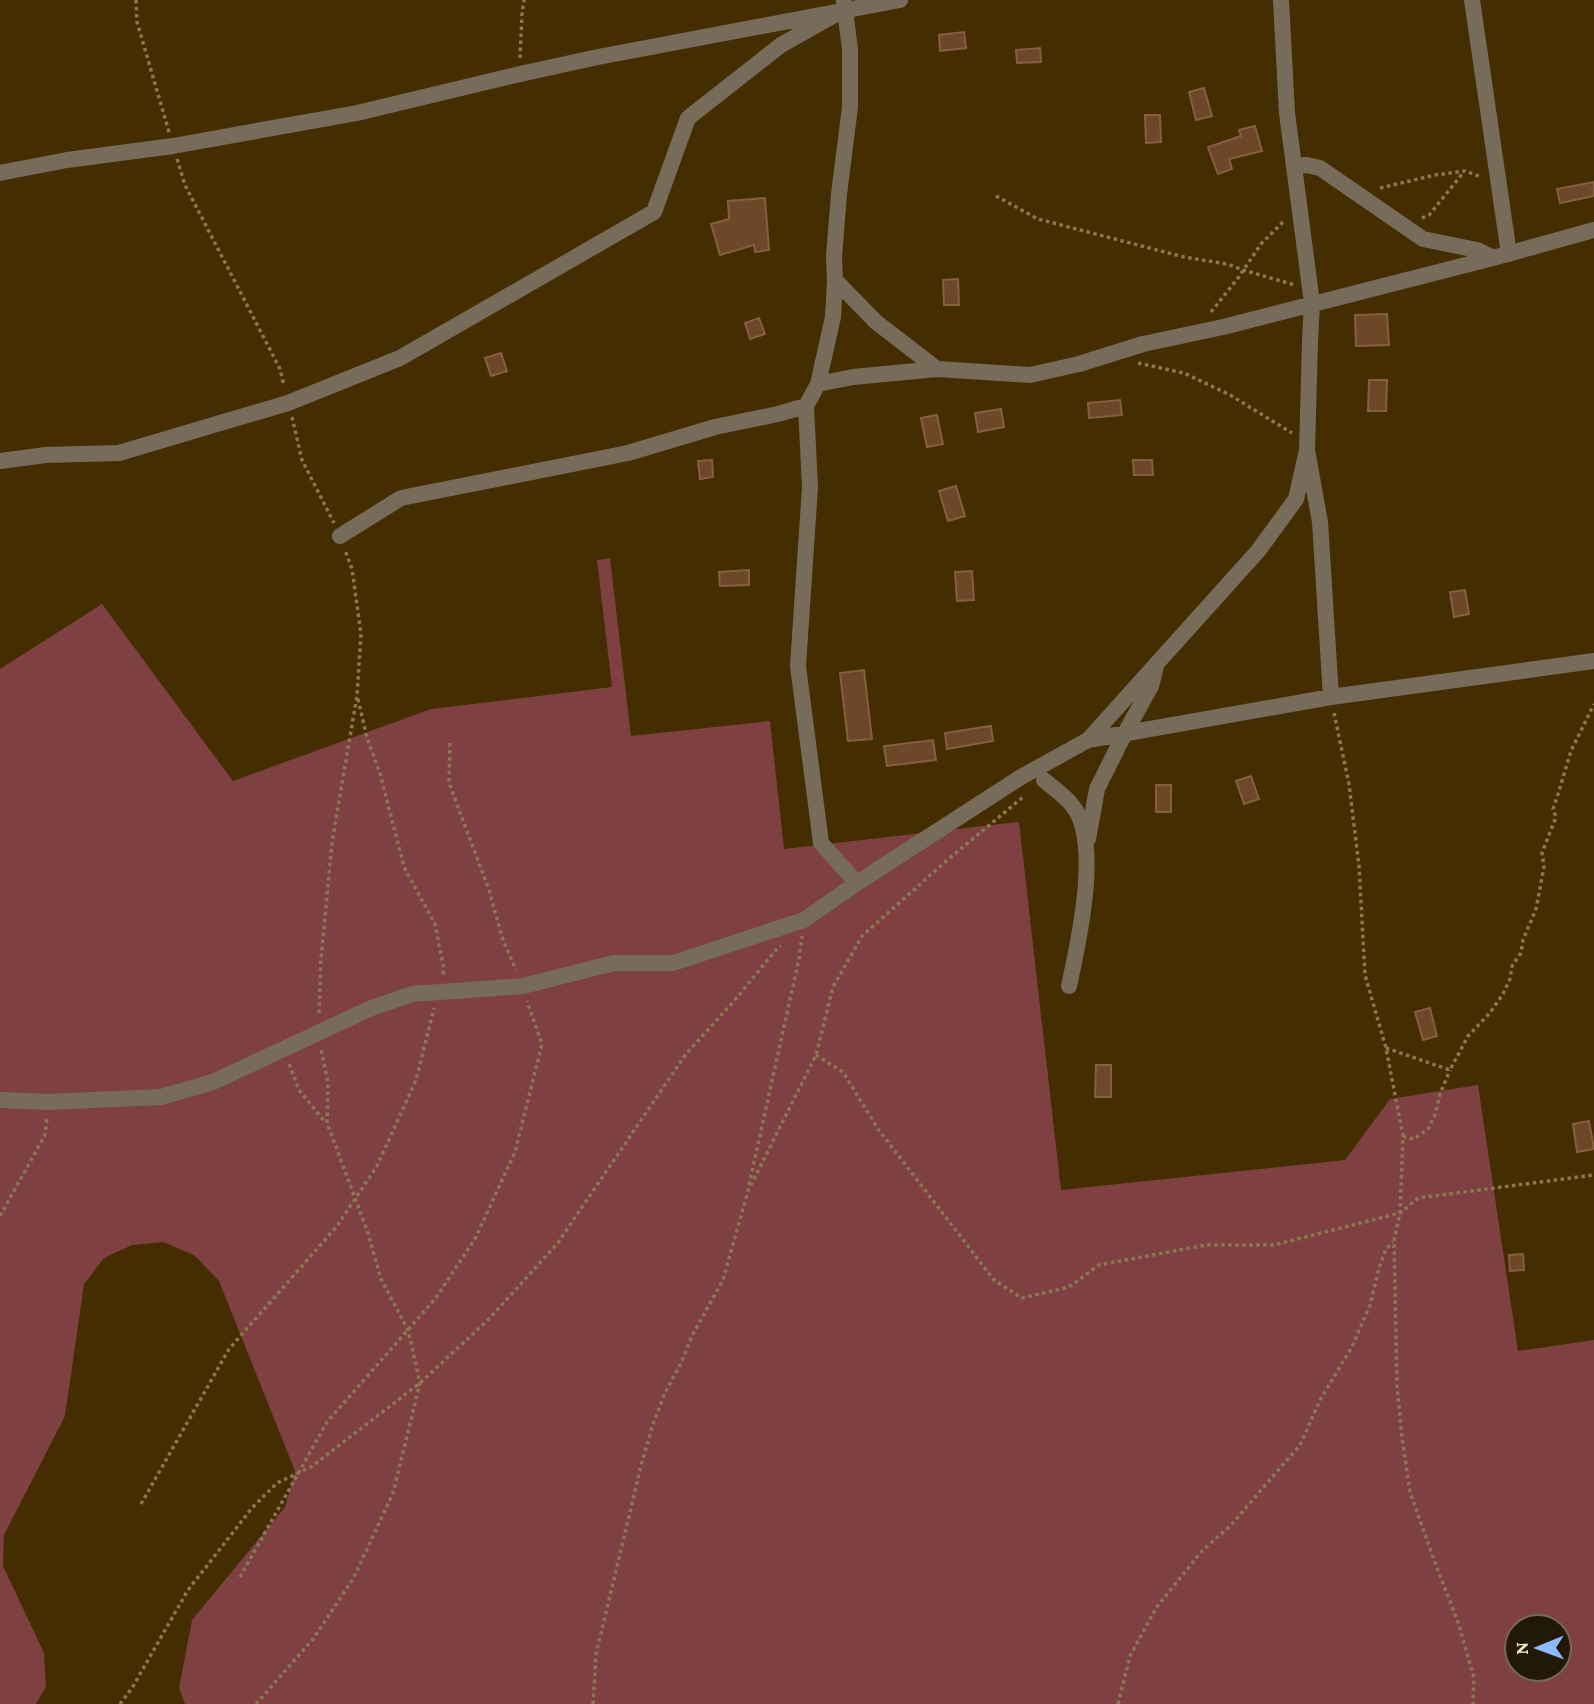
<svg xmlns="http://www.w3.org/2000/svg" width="1594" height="1704" font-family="'Crimson Pro',serif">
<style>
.green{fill:#7f4041;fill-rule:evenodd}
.building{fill:#6c4728;stroke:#855f40;stroke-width:2}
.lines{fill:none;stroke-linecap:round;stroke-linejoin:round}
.path{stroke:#8b7753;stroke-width:3.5;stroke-dasharray:3.5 3.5;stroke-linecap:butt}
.minor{stroke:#776c5a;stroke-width:16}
</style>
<rect width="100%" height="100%" fill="#442d00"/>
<path class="green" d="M610,558l21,178 139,-15 14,128 235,-27 42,368 284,-30 45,-61 88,-14 40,266 76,-11v364h-1409l-6,-16 13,-68 93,-113 10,-36 -76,-190 -24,-25 -31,-14 -32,3 -28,13 -20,26 -19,132 -61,119 -1,31 41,87 2,34 -10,17h-36v-1035l102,-65 131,177 198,-72 181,-22 -15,-127zM1517,1627h42v42h-42z"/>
<path class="building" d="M964,32l2,16 -26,3 -1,-16z
M1040,48l1,14 -24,1 -1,-13z
M1204,88l8,28 -16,4 -7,-28z
M1145,115h15l1,27 -15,1z
M1255,126l7,25 -33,8 3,10 -14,5 -10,-27 33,-11 -2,-6z
M1594,182v14l-34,7 -3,-14z
M765,198l4,52 -14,2 -1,-7 -34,10 -9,-31 18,-5 -1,-18z
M958,279l1,26h-15l-1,-25z
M1387,314l2,31 -33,1 -1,-31z
M759,318l6,16 -15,5 -5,-16z
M501,353l6,18 -16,5 -6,-18z
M1369,380h18l-1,31h-18z
M1120,400l2,15 -33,3 -1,-15z
M1001,409l3,18 -26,5 -3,-19z
M937,415l6,29 -16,3 -6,-29z
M712,460l1,17 -13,2 -2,-18z
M1133,460h19l1,15h-19z
M956,486l9,30 -17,5 -9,-30z
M749,570v15l-29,1 -1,-14z
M972,571l2,29 -17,1 -2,-29z
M1465,590l4,24 -15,3 -4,-25z
M864,670l8,69 -24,2 -8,-68z
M991,726l2,15 -46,8 -2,-16z
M933,740l3,20 -49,6 -3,-20z
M1251,776l8,23 -15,5 -8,-23z
M1156,785h15v27h-15z
M1430,1008l7,28 -14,4 -8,-28z
M1096,1065h15v32h-16z
M1589,1121l5,28 -17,3 -4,-28z
M1523,1254l1,16 -14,1 -1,-16z"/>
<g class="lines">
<path class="path" d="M136,0l1,22 32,110
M520,58l2,-44 2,-14
M177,159l8,26 95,184 4,17
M1380,188l55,-13 30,-4 16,6
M996,196l42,23 146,38 43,7 16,6 52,15
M1422,218l7,-3 34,-42
M1211,312l27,-34 23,-34 24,-24
M1138,363l46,10 46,22 62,38
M292,417l10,43 32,63
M358,699l9,39 13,35 24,94 31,57 9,46 -2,7
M1334,713l15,71 10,82 6,109 21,73 17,88 -3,77 -6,28 3,145 5,51 8,55 24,68 24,62 16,56 -1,26
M450,743l-1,40 40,107 14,50 13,30
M319,1013l2,-54 11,-117 25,-146 4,-62 -9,-65 -7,-19
M1386,1048l64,22 18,-34 21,-22 14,-20 7,-15 2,-13 9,-13 2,-13 13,-31 8,-42 -2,-14 14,-36 -3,-8 5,-15 13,-43 23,-47
M816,1055l27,17 35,57 116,151 28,18 47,-11 30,-22 107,-20h68l126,-32 18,-15 176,-23
M289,1064l10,26 26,32
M1403,1136l11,3 14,-10 7,-14 5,-21 10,-24
M749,1185l50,-226 3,-23
M0,1216l45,-81 2,-17
M141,1504l88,-155 108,-123 40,-60 39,-86 18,-72
M240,1577l87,-155 108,-123 40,-60 40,-87 27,-108 -15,-43
M120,1704l12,-16 56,-98 64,-82 25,-25 34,-16 109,-84 69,-64 68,-75 129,-190 48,-53 41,-50 6,-5
M256,1704l57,-65 40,-60 40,-86 27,-110 -12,-53 -27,-51 -14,-49 -40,-107 1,-40 -7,-34
M593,1704l3,-50 46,-192 11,-38 12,-31 16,-30 12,-29 30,-54 25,-89 68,-136 17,-68 29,-51 83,-74 78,-65
M1118,1704l12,-48 26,-48 45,-56 30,-27 69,-80 21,-47 31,-51 18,-42 9,-37 7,-19 7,-7"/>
<path class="minor" d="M1281,0l6,113 25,190 -2,39 -3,108 13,72 11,175
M1472,0l37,254
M844,2l6,47v58l-11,87 -5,62 1,24 -2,37 -15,67 -12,22 4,81 -12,179 23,177 36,40
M1294,166l13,-1 13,3 103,71 54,11 16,8
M0,173l67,-13 106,-14 184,-33 163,-39 78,-17 302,-57
M835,280l41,42 61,47
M818,384l35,-7 84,-8 93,6 49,-11 64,-20 80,-17 270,-69 101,-28
M0,461l46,-6 73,-2 169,-50 112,-45 254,-146 34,-94 93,-73 64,-36
M340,536l61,-38 227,-45 87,-26 63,-13 28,-8
M1088,740l243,-43 263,-36
M1044,780c9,8 21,16 28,25 30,36 6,139 -3,181
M1088,839l9,-50 27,-54 27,-49 5,-20
M0,1100l48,2 113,-5 52,-15 156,-73 43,-15 111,-8 91,-23h59l131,-43 53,-37 164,-106 67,-37 170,-189 38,-52 11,-49"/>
</g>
<g transform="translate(1538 1648) rotate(269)"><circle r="33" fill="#221806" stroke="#756955" stroke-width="2"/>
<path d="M0-5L12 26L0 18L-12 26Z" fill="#8eb9fd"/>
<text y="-10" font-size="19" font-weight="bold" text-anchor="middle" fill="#f1e3cc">N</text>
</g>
</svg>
